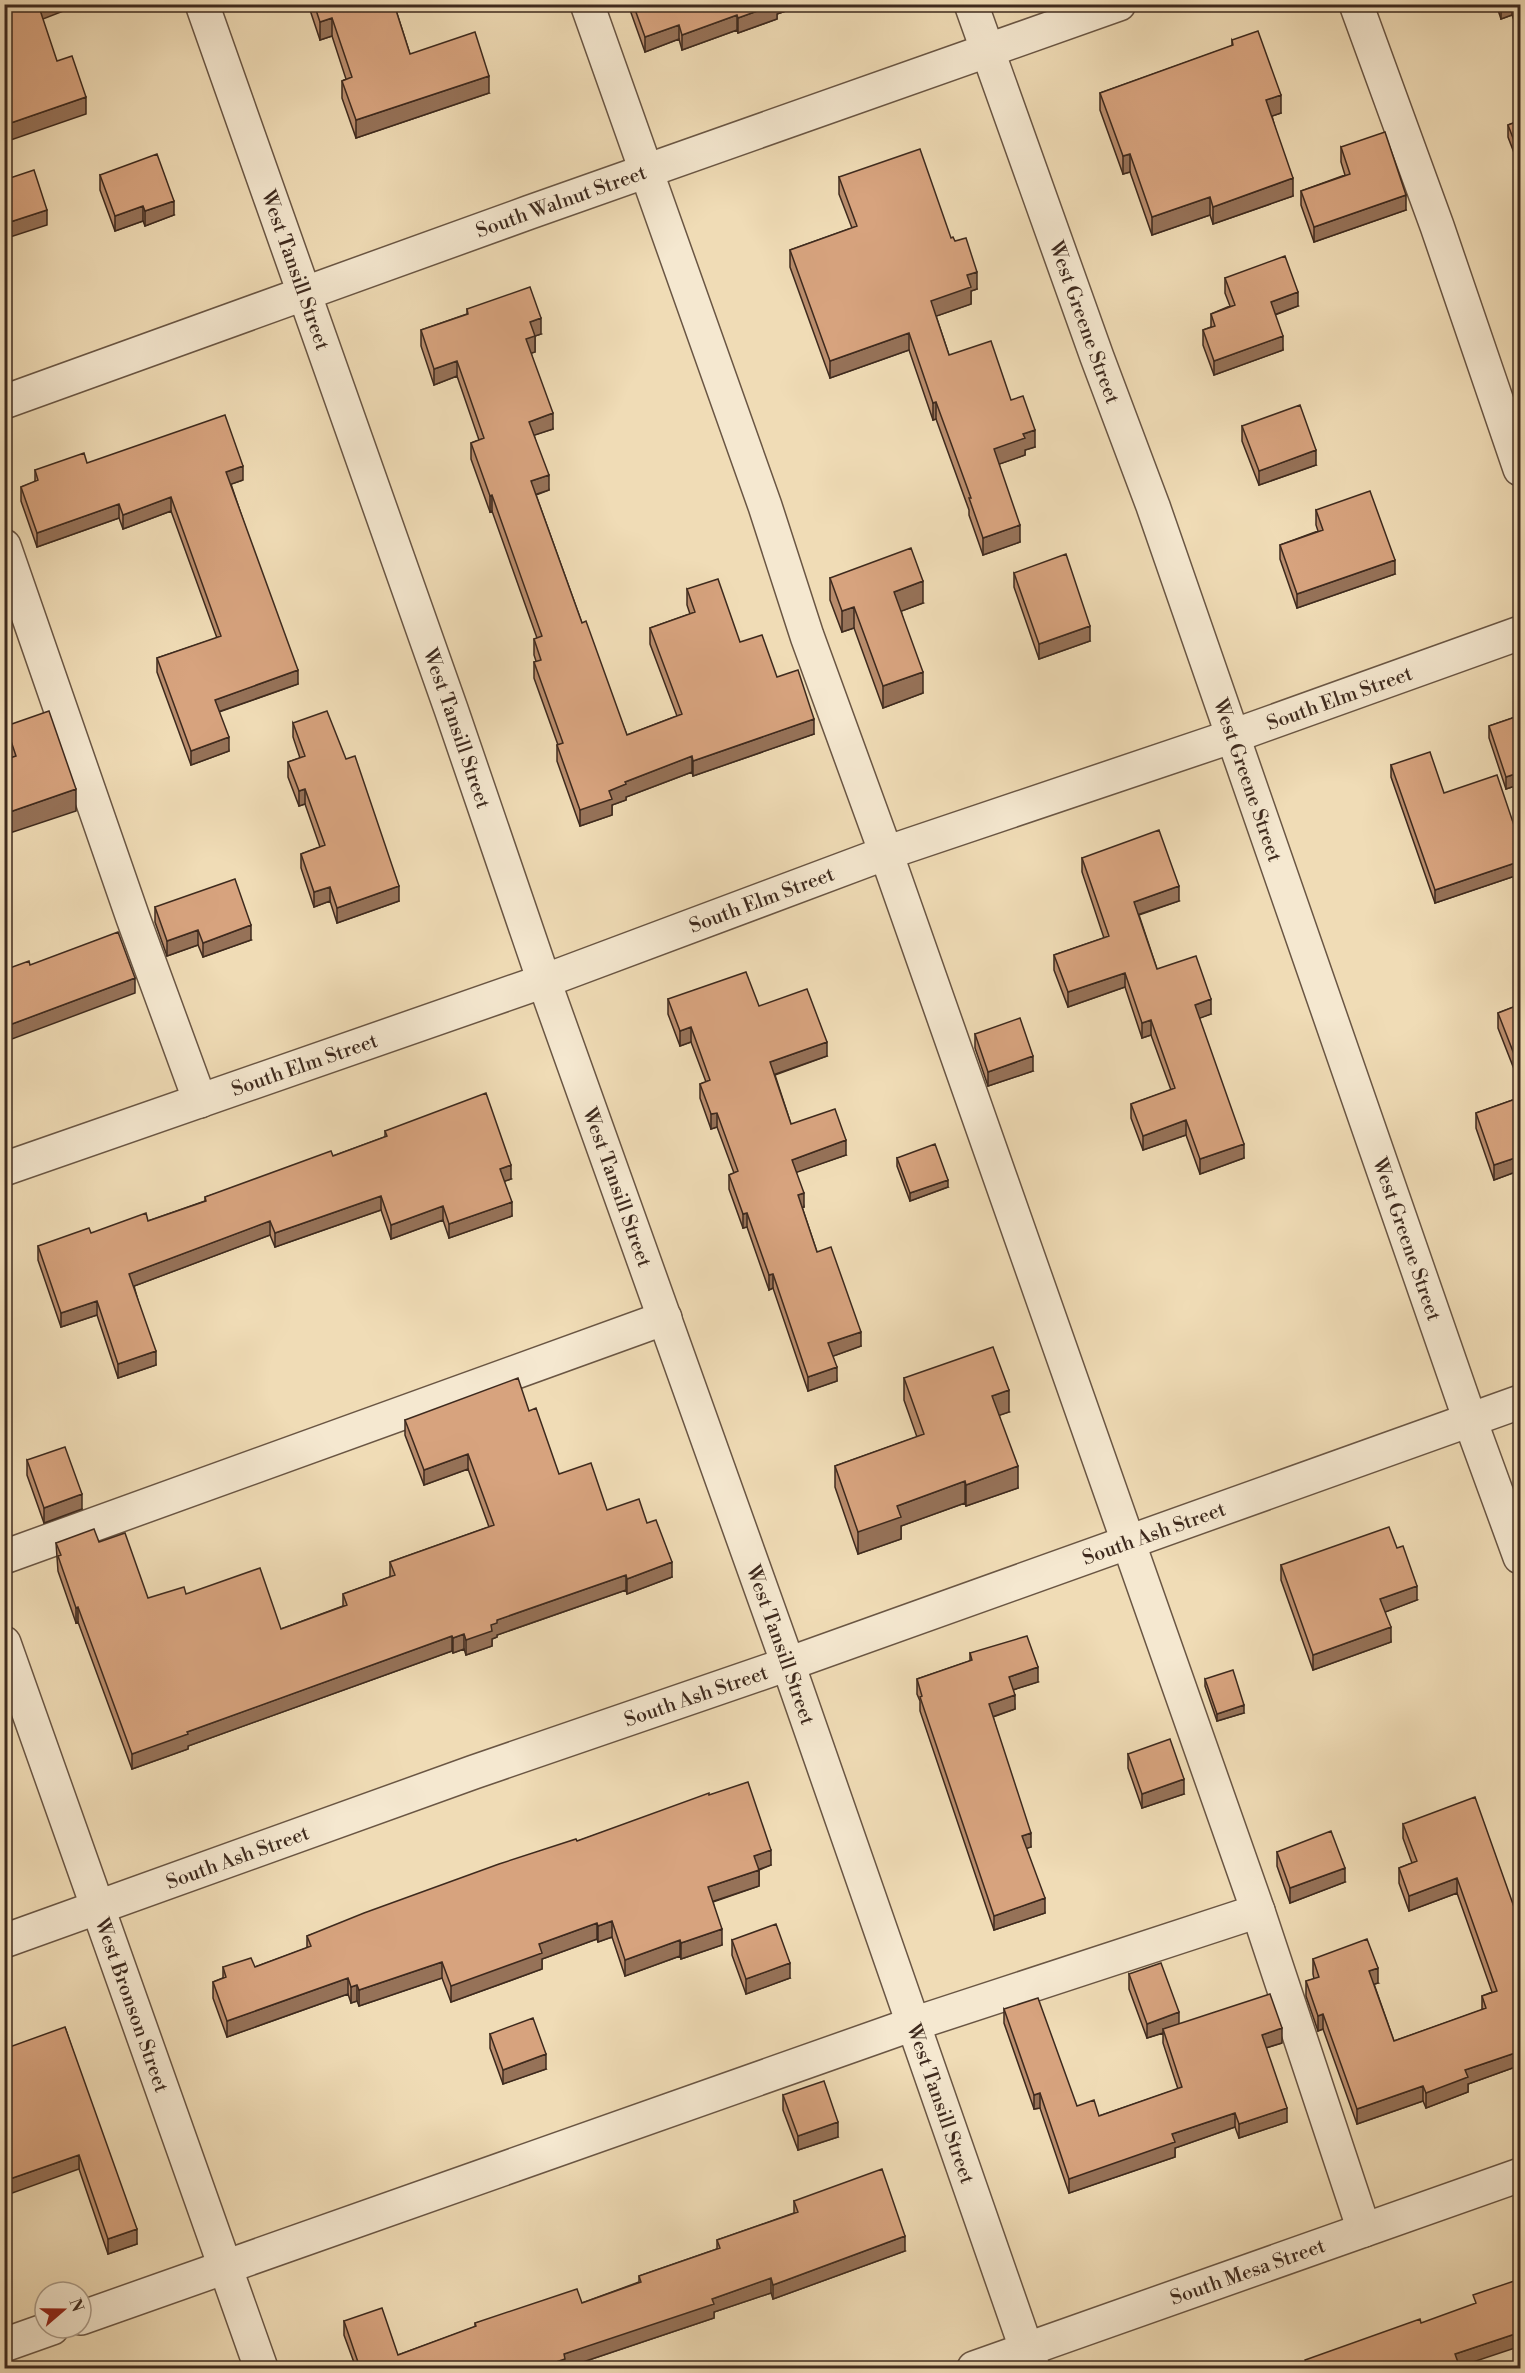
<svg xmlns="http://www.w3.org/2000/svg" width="1525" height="2373" font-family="'Libre Bodoni',serif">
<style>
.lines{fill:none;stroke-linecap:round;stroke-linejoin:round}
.minor-casing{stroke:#6a5644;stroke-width:36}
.minor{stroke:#f5e8d0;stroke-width:33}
.wall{fill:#b98c6c;stroke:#3e2a1e;stroke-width:1.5}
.shaded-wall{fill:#967258;stroke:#3e2a1e;stroke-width:1.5}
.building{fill:#d7a37e;stroke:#3e2a1e;stroke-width:1.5}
.labels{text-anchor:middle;stroke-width:6;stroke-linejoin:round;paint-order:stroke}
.street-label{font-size:20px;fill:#3e2a1e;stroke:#f5e8d0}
</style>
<rect width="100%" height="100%" fill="#f0dcb6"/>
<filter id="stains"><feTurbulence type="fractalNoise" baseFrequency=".00333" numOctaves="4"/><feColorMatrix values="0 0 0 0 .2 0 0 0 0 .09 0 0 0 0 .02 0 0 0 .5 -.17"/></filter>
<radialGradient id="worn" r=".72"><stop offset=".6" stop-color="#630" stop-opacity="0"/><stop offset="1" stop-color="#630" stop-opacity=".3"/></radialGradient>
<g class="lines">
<g class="minor-casing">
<g id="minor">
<path id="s1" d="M202,4l249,705 93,272 244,683 245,704"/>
<path d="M587,4l178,502 42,130 79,217 372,1058 106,319"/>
<path id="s2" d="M971,4l126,353 56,149 317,914 50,137"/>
<path d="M1356,4l81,222 83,243"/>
<path id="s3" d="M4,402c371,-136 742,-267 1115,-398"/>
<path d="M4,546l129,372 67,183"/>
<path id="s4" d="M4,1169l540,-188 342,-128 347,-117 287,-103"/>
<path d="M4,1557l661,-239"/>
<path id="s5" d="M4,1643l257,725"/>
<path id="s6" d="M4,1941l470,-169 314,-108 732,-262"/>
<path d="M81,2318l832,-294 345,-113"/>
<path d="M4,2345l48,-17"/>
<path id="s7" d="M974,2368l546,-193"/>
</g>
</g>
<use href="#minor" class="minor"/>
</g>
<path class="wall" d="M308,4h86l16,50 79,39 -133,45 -14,-40v-17l4,-2 -14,-43 -12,4z
M629,4h177l-29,10v5l-39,14 -1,-3 -55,20 -3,-11 -34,13 -16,-45z
M1496,4h25v35l-9,-24 -11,4z
M1232,40l49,73 -9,3 21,80 -80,28 -3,-9 -58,20 -22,-63 -7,2 -23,-64v-17l132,-47z
M1521,120v51l-13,-34v-12z
M1341,147l65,63 -92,32 -13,-37v-14l44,-16 -4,-13z
M100,175l74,40 -29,11 -2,-5 -28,10 -15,-41z
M839,177l112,61 26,51 -6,2v13l-35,12 13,39 62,45 24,47 -10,3v5l-26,9 21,78 -37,13 -14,-40v-5l-33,-91 -3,1 -24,-70 -79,28 -40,-111v-17l62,-22 -13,-34z
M1225,278l73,28 -23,9 8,35 -69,25 -11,-30v-15l8,-3v-13l19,-8 -5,-13z
M467,309l74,25 -6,2v16l-4,1 22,76 -19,6 15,55 -13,5 46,128 45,112 50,-19 -27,-72v-16l40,-14 -3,-9v-16l53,53 37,35 37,57 -121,42 -1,-4 -66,25v3l-14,5v10l-32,11 -23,-65v-16h1l-24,-67v-16l2,-1 -2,-6v-16l3,-1 -45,-127 -2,1 -19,-53v-16l8,-3 -22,-64 -23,9 -13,-39v-16l46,-16z
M1242,426l74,39 -57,20 -17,-44z
M87,463l156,17 -12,4 67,200 -79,28 10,39 -38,14 -34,-93v-14l60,-20 -46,-127 -48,18 -4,-11 -82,29 -16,-46v-14l14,-5v-12z
M1316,510l79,64 -98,34 -17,-49v-14l38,-14 -2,-6z
M1014,573l76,68 -51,18 -25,-72z
M830,578l93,25 -22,8 22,82 -40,15 -29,-80 -12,4 -12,-32z
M1521,715v69l-15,5 -17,-51v-12z
M293,723l106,178 -62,22 -7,-22 -16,6 -13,-39v-14l19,-7 -15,-43 -6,2 -11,-29v-15l12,-4 -7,-21z
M6,726l70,85 -66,-52 -4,-12z
M1391,765l53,28 77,53v28l-86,29 -44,-126z
M1082,858l97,43 -40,14 18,54 54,45 -12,4 45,140 -44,16 -14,-39 -43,15 -12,-32v-14l40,-14 -20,-55 -9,3 -17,-51 -57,20 -14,-37v-15l50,-17 -22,-66z
M155,907l96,33 -48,17 -5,-12 -31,11 -12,-34z
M668,999l91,7 68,50 -52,19 16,49 55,31 -50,17 8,35h-2l15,45 44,94 -28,10 4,25 -29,10 -35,-103 -4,2 -22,-63 -4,1 -14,-39v-14l5,-2 -17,-46 -6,2 -11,-31v-14l6,-2 -15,-40 -11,4 -12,-32z
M1521,1004v63l-7,2 -16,-41v-15z
M975,1034l58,37 -45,15 -13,-38z
M1521,1097v73l-27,10 -18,-52v-15z
M385,1131l126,48 -7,2 8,35 -63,22 -6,-18 -52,19 -10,-29 -106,37 -5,-12 -136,51 22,79 -38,13 -21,-63 -36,12 -23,-67v-14l110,-25 57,-20v-4l128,-41 52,-19z
M897,1158l51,29 -38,14 -13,-35z
M904,1378l105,34 -10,3 19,73 -52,18 -1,-3 -64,23v13l-43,15 -23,-67v-21l82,-29 -13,-37z
M529,1411l30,63 48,36 40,13 25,54 -45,17 -1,-4 -129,45v2l-5,2v7l-26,9 -2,-6 -11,4 -1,-2 -264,95v3l-56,20 -54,-147 -2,1 -18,-52 -2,-28 43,-1 49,56 38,-4 95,35 62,-23v-12l47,-17v-15l99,-35 -21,-58 -44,16 -19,-50v-15z
M27,1460l55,49 -38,14 -17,-48z
M1281,1565l136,35 -32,12 6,30 -78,28 -32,-90z
M970,1653l68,29 -25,8 2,19 -22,8 38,130 -5,1 19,65 -51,17 -74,-219v-10l-3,-7v-15l53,-18z
M1205,1679l39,34 -27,8 -12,-35z
M1128,1754l56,40 -42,14 -14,-40z
M709,1795l62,70 -12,5v16l-46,16 9,43 -41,14 -1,-3 -55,20 -13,-39 -14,5 -1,-3 -55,20v10l-91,33 -9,-24 -83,28 -2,-5 -6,2 -3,-9 -121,43 -14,-39v-16l10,-4v-11h32l52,-19v-12z
M1403,1824l116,97h2v144l-53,19v8l-42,16 -3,-7 -66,23 -34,-95 -5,2 -12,-35v-15l8,-2 -1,-5v-15l65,24 -4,1 20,57 88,-31v-14l10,-4 -35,-99 -48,18 -10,-28v-15l13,-5 -9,-25z
M1277,1852l68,30 -55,21 -13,-37z
M732,1940l58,38 -44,16 -14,-39z
M1129,1974l50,50 103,19 -16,5 21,74 -48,16 -4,-11 -60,21v9l-106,36 -29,-85 -6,1 -30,-86v-14l73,97 22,10 79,-27 -15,-46v-10l-16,5 -18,-49z
M65,2027l72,217 -29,10 -29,-85z
M490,2034l56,35 -43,15 -13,-36z
M783,2095l55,42 -40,13 -15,-40z
M794,2201l111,50 -132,48 -2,-6 -57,19v6l-149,50h-209l-12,-33v-14l54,34 77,-28v-4l107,-20 57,-21v-6l78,-27v-9l77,-27z"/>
<path class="shaded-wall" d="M38,4h28v6l-28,11z
M776,4h30l-29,10v5l-39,14v-15z
M1501,4h11v11l-11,4z
M737,15v15l-55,20v-15z
M332,18v18l-12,4v-18z
M679,25v14l-34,13v-15z
M489,76v17l-133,45v-18z
M1281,95v18l-15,5v-18z
M86,97v17l-81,28v-17z
M1130,154v18l-7,2v-18z
M1293,178v18l-80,28v-17z
M1406,195v15l-92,32v-15z
M1210,197v18l-58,20v-18z
M174,201v14l-29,11v-15z
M143,206v15l-28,10v-15z
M47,210v15l-43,14v-15z
M977,272v17l-6,2v13l-40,14v-17l36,-26z
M1298,292v14l-27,10v-14z
M541,318v16l-6,2v16l-9,3v-16l4,-17z
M909,333v17l-79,28v-17z
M1283,336v14l-69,25v-14z
M457,361v15l-23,9v-16z
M936,402v17l-3,1v-17z
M553,413v16l-24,8v-15z
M1035,430v17l-10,3v5l-31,11v-17l29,-15z
M1316,450v15l-57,20v-14z
M243,466v14l-17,6v-14z
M549,475v15l-18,6v-15z
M492,495v16l-2,1v-16z
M171,497v14l-48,18v-14z
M119,504v14l-82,29v-14z
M1020,525v17l-37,13v-17z
M1395,560v14l-98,34v-14z
M923,581v22l-29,11v-22z
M854,607v21l-12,4v-21z
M1090,626v15l-51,18v-15z
M298,670v14l-83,29v-13z
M923,672v21l-40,15v-22z
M814,719v15l-121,42v-15z
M229,737v14l-38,14v-14z
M692,756v16l-66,25v3l-14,5v10l-32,11v-16l29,-19 16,-9z
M1521,772v12l-15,5v-12z
M76,789v22l-72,24v-21z
M305,789v15l-6,2v-15z
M1521,861v13l-86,29v-13z
M399,886v15l-62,22v-15z
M1179,886v15l-45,15v-14z
M330,887v14l-16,6v-15z
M251,925v15l-48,17v-14z
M198,930v15l-31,11v-15z
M1125,973v14l-57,20v-15z
M135,978v15l-131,49v-15z
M1211,999v15l-16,6v-15z
M1151,1020v15l-9,3v-15z
M691,1027v15l-11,4v-15z
M827,1042v14l-57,20v-14z
M1521,1052v15l-7,2v-15z
M1033,1056v15l-45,15v-14z
M717,1113v14l-6,2v-15z
M1186,1120v15l-43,15v-14z
M846,1140v15l-54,19v-14z
M1244,1144v14l-44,16v-15z
M1521,1156v14l-27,10v-15z
M511,1165v14l-11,4v-14z
M948,1180v7l-38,14v-8z
M804,1193v14l-6,2v-14z
M381,1196v14l-106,37v-14z
M512,1202v14l-63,22v-14z
M443,1206v14l-52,19v-14z
M747,1213v14l-4,1v-14z
M270,1221v14l-141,53v-14z
M773,1274v14l-4,2v-15z
M97,1301v14l-36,12v-14z
M861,1332v14l-33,12v-15z
M156,1351v14l-38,13v-14z
M837,1367v14l-29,10v-14z
M1009,1390v22l-17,6v-22z
M468,1454v15l-44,16v-15z
M1018,1466v22l-52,18v-21z
M965,1481v22l-64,23v13l-43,15v-22l39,-26z
M82,1494v15l-38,14v-15z
M672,1562v15l-45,17v-15z
M626,1575v15l-129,45v2l-5,2v7l-26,9v-15l31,-20z
M1417,1586v14l-37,14v-15z
M78,1607v15l-2,1v-15z
M1391,1627v15l-78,28v-15z
M464,1634v15l-11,4v-15z
M452,1636v15l-264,95v3l-56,20v-15l55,-22z
M1038,1667v15l-29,9v-14z
M1015,1695v14l-26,9v-14z
M1244,1705v8l-27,8v-7z
M1184,1779v15l-42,14v-14z
M1031,1833v14l-9,3v-14z
M771,1850v15l-17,6v-15z
M1345,1868v14l-55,21v-15z
M759,1870v16l-51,17v-16z
M1457,1878v15l-48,18v-15z
M1045,1898v15l-51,17v-14z
M612,1921v16l-14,5v-16z
M597,1923v16l-55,20v10l-91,33v-16l88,-42z
M722,1929v16l-41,14v-16z
M680,1940v16l-55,20v-16z
M442,1962v16l-83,28v-16z
M790,1963v15l-44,16v-15z
M1378,1968v15l-9,3v-15z
M348,1978v16l-121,43v-16z
M357,1985v16l-6,2v-16z
M1179,2012v15l-16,2v4l-16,5v-14z
M1323,2014v15l-5,2v-15z
M1282,2028v15l-20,6v-14z
M1521,2051v14l-53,19v8l-42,16v-15l39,-23z
M546,2054v15l-43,15v-14z
M1423,2086v15l-66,23v-15z
M1040,2093v15l-6,1v-14z
M1287,2108v14l-48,16v-14z
M1235,2113v14l-60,21v9l-106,36v-14l103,-45z
M838,2122v15l-40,13v-14z
M79,2155v14l-75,27v-15z
M137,2229v15l-29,10v-15z
M905,2236v15l-132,48v-14z
M771,2278v15l-57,19v6l-149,50h-27l26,-14 148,-55z
M1521,2332v14l-66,22v-14z"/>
<path class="building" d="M4,4h34l19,57 15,-5 14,41 -81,28z
M314,4h80l16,50 65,-22 14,44 -133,44 -14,-39 10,-4 -20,-59 -12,4z
M633,4h144l-39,14 -1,-3 -55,20 -3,-10 -34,12z
M1515,4h6v16z
M1258,31l23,64 -15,5 27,78 -80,29 -3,-10 -58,20 -22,-63 -7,2 -23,-63 133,-48 -1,-5z
M1521,120v39l-13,-34z
M1385,132l21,63 -92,32 -13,-36 49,-17 -9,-27z
M920,149l31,89 2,-1 2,4 11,-3 11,34 -10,3 4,12 -40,14 18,54 42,-14 20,59 12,-4 12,34 -12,4 2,4 -31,11 26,76 -37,13 -14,-40h2l-35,-96 -3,1 -24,-70 -79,28 -40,-111 67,-24 -18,-49z
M157,154l17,47 -29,10 -2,-5 -28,10 -15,-41z
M34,170l13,40 -43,14v-44z
M1285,256l13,36 -27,10 12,34 -69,25 -11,-31 12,-4 -4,-12 24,-9 -10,-27z
M530,287l11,31 -11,4 5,14 -9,3 27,74 -24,9 20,53 -18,6 51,142 4,-2 41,114 55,-21 -32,-86 45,-16 -8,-23 31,-10 22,63 22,-7 15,42 21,-7 16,49 -121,42 -1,-5 -67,26 1,2 -17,7 3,8 -32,11 -23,-65 6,-2 -29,-81 7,-2 -7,-21 8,-3 -50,-141 -2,1 -19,-53 13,-5 -27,-77 -23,8 -13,-39 47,-16 -1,-5z
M1300,405l16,45 -57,21 -17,-45z
M225,415l18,51 -17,6 72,198 -83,30 14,37 -38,14 -34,-93 64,-22 -50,-139 -48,18 -4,-11 -82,29 -16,-46 17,-7 -3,-10 49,-17 3,10z
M1370,491l25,69 -98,34 -17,-49 43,-15 -7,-20z
M911,548l12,33 -29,11 29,80 -40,14 -29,-79 -12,4 -12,-33z
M1066,554l24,72 -51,18 -25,-71z
M49,711l27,78 -72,25v-54l12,-4 -10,-30z
M327,711l19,48 9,-3 44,130 -62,22 -7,-21 -16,5 -13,-38 24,-9 -20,-56 -6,2 -11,-29 17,-6 -12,-33z
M1521,715v57l-15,5 -17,-51z
M1430,752l14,41 53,-18 24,71v15l-86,29 -44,-125z
M1159,830l20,56 -45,16 23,67 39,-13 15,43 -16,6 49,139 -44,15 -14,-39 -43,16 -12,-32 44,-16 -24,-68 -9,3 -17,-50 -57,19 -14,-37 55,-19 -27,-78z
M235,879l16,46 -48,18 -5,-13 -31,11 -12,-34z
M118,932l17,46 -131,49v-57l25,-9 1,4z
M746,972l13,34 48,-17 20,53 -57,20 21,62 44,-15 11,31 -54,20 12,33 -6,2 19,57 14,-5 30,85 -33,11 9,24 -29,10 -35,-103 -4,1 -22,-62 -4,1 -14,-39 9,-4 -21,-58 -6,1 -11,-30 10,-4 -19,-53 -11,4 -12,-32z
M1521,1004v48l-7,2 -16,-41z
M1020,1018l13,38 -45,16 -13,-38z
M486,1093l25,72 -11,4 12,33 -63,22 -6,-18 -52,19 -10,-29 -106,37 -5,-12 -141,53 27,77 -38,13 -21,-63 -36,12 -23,-67 51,-18 2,5 55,-20 2,8 58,-20 -1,-4 126,-46 2,5 54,-20 -2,-5z
M1521,1097v59l-27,9 -18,-52z
M935,1144l13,36 -38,13 -13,-35z
M993,1347l16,43 -17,6 26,70 -52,19 -1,-4 -68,25 4,11 -43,15 -23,-66 89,-32 -20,-56z
M518,1378l11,33 7,-3 23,66 32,-11 16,47 32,-11 8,24 9,-3 16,42 -45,17 -1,-4 -129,45v3l-6,2 1,6 -26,9 -2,-6 -11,4 -1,-2 -265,96 1,2 -56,20 -54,-147 -2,1 -18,-52 3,-1 -5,-12 38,-14 5,13 26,-9 23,65 36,-11 2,7 74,-26 21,61 66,-24 -4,-11 52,-19 -5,-13 104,-37 -26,-71 -44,16 -19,-50z
M65,1447l17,47 -38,14 -17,-48z
M1389,1527l8,21 6,-2 14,40 -37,13 11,28 -78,28 -32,-90z
M1027,1636l11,31 -29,10 6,18 -26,9 42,129 -9,3 23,62 -51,18 -74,-219 2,-1 -5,-17 55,-19 -2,-7z
M1233,1670l11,35 -27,9 -12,-35z
M1170,1739l14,40 -42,15 -14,-40z
M748,1782l23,68 -17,6 5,14 -51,17 14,42 -41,14 -1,-3 -55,20 -13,-39 -14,5 -1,-3 -58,21 3,9 -91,33 -9,-24 -83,28 -2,-5 -6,2 -3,-9 -121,43 -14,-39 13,-5 -3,-10 28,-9 4,9 56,-21 -4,-10 57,-23 135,-49 77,-25 1,2 132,-48v2z
M1475,1797l44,124h2v130l-56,19 3,7 -42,16 -3,-7 -66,23 -34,-95 -5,2 -12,-35 13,-4 -6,-18 54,-20 11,29 -9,3 25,70 92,-33 -4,-12 15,-5 -40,-113 -48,18 -10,-28 18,-7 -14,-37z
M1331,1831l14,37 -55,20 -13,-36z
M776,1924l14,39 -44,16 -14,-39z
M1161,1963l18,49 -32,12 -18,-50z
M1270,1994l12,34 -20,7 25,73 -48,16 -4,-11 -63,21 3,8 -106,37 -29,-86 -6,2 -30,-86 34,-11 39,108 17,-6 5,16 83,-29 -19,-58z
M533,2018l13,36 -43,16 -13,-36z
M65,2027l72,202 -29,10 -29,-84 -75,26v-132z
M824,2081l14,41 -40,14 -15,-41z
M882,2169l23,67 -132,49 -2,-7 -59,21 2,5 -150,50 1,5 -27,9h-178l-16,-47 38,-13 16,47 78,-29 -1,-3 102,-34 5,14 59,-21 -2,-6 81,-28 -3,-8 81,-28 -4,-11z
M1520,2279l1,53 -66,22 5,14h-167l13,-4 -1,-4 115,-41 1,4 55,-20 -3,-8z"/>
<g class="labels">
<g class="street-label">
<text dy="7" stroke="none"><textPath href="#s3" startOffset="592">South Walnut Street</textPath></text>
<text dy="7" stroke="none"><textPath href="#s1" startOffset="282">West Tansill Street</textPath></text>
<text dy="7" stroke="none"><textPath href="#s2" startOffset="338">West Greene Street</textPath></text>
<text dy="7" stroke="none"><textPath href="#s4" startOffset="1416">South Elm Street</textPath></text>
<text dy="7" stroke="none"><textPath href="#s1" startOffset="768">West Tansill Street</textPath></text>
<text dy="7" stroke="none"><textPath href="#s2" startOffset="824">West Greene Street</textPath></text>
<text dy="7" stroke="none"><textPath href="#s4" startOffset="804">South Elm Street</textPath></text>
<text dy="7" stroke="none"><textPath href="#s4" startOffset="318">South Elm Street</textPath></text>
<text dy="7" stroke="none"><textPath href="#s1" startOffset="1254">West Tansill Street</textPath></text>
<text dy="7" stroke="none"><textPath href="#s2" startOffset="1310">West Greene Street</textPath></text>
<text dy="7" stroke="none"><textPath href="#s6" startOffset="1220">South Ash Street</textPath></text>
<text dy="7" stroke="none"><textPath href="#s1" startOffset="1740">West Tansill Street</textPath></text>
<text dy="7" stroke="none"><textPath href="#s6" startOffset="734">South Ash Street</textPath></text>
<text dy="7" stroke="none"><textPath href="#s6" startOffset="248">South Ash Street</textPath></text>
<text dy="7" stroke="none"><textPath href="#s5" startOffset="384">West Bronson Street</textPath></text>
<text dy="7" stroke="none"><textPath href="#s1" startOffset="2226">West Tansill Street</textPath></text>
<text dy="7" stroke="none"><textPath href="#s7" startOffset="290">South Mesa Street</textPath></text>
</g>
</g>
<rect width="1525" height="2373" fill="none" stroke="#f0dcb6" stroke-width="24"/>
<rect x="6" y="6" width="1513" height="2361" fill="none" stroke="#3e2a1e" stroke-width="3"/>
<rect x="12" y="12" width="1501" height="2349" fill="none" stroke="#3e2a1e" stroke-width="1.5"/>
<g transform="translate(63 2310) rotate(70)"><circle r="28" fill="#f5e8d0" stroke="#ac9c89" stroke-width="1.5"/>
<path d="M0-4.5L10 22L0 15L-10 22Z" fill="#8f2418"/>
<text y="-9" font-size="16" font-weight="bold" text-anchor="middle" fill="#3e2a1e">N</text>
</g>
<rect width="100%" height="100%" filter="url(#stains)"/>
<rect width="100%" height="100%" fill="url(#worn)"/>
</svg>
